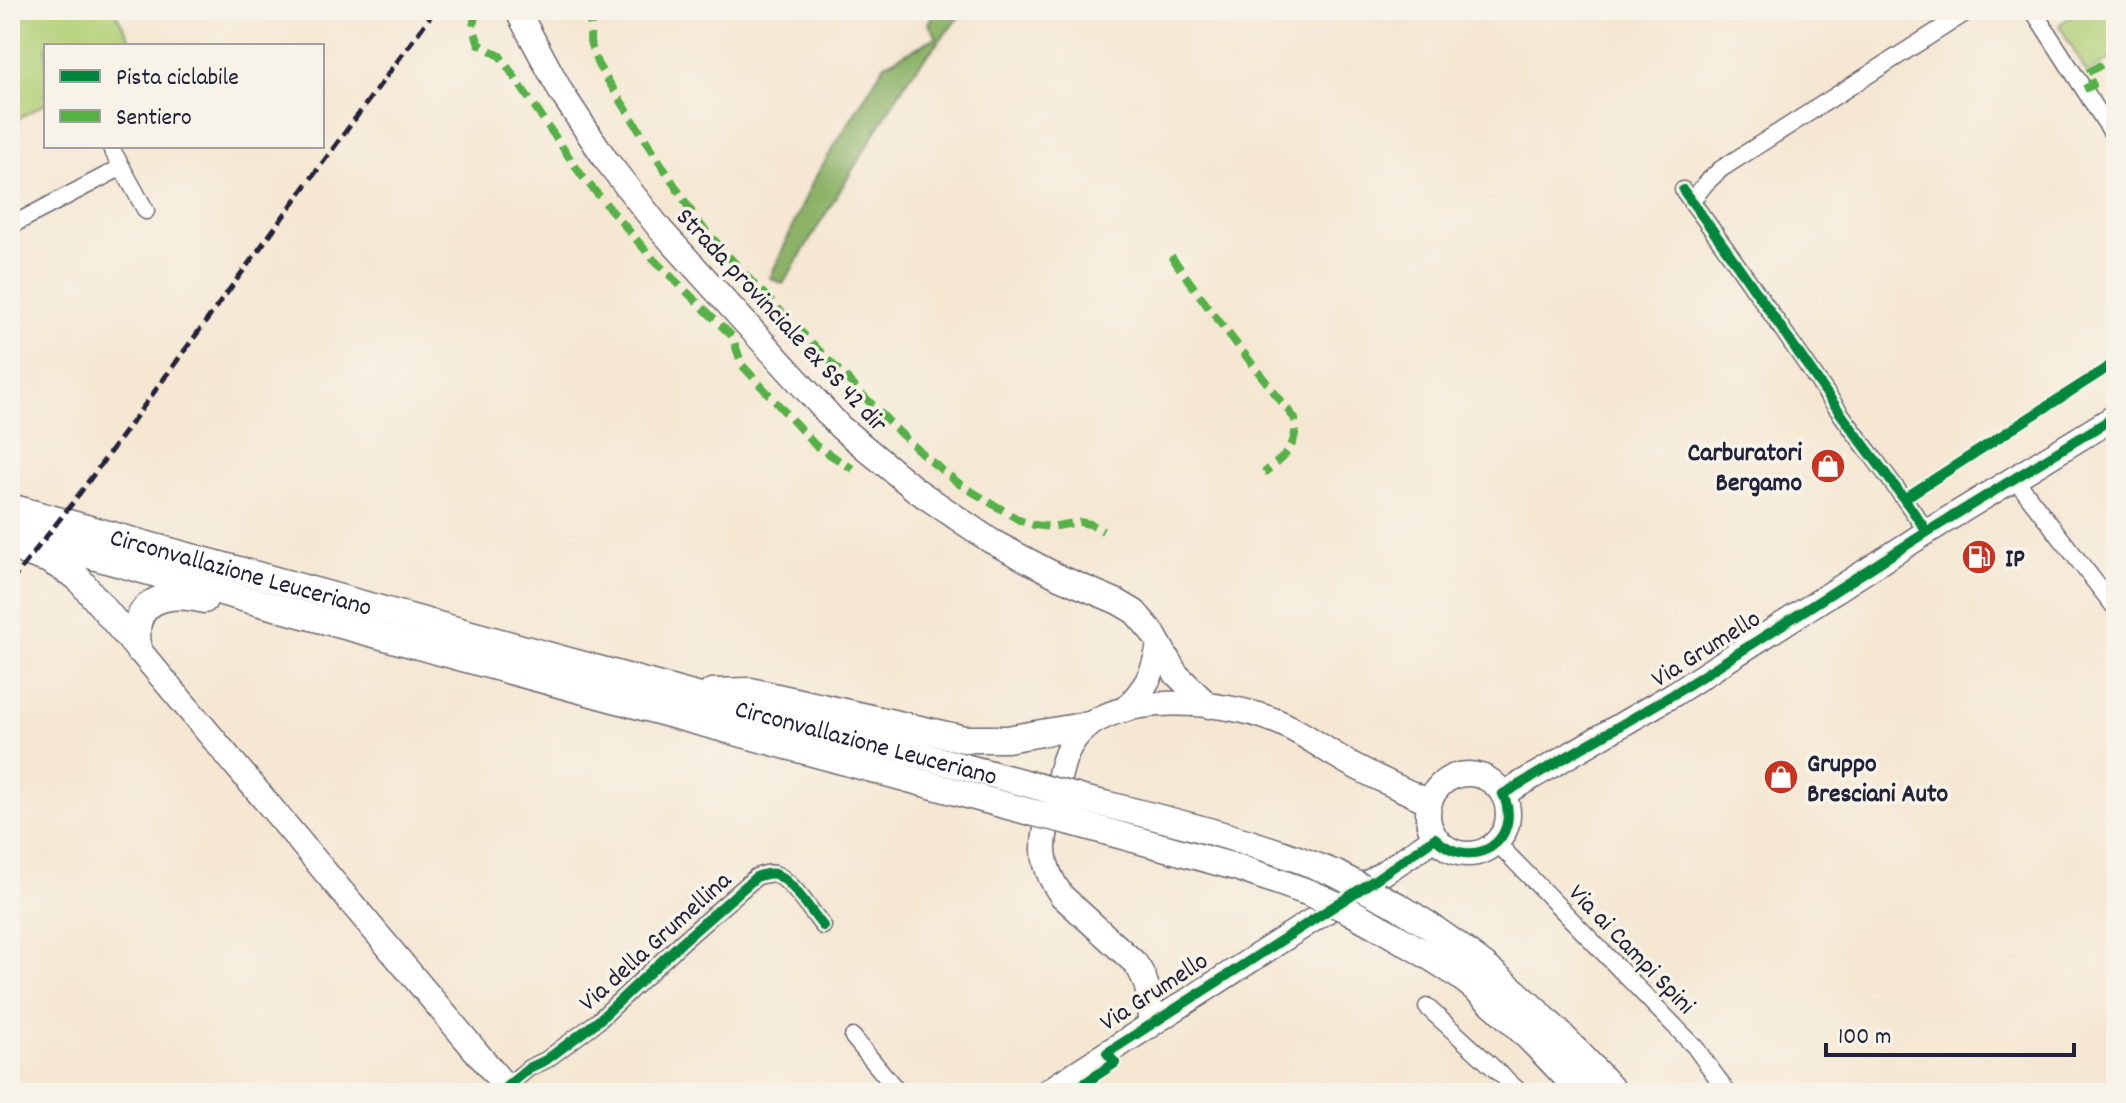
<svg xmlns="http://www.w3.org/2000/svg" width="2126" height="1103" font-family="Dekko,sans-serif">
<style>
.green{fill:#b1cf76;stroke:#6a7858;stroke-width:2}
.forest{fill:#8cb267;stroke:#576a51;stroke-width:2}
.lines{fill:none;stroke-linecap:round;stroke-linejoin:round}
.minor-casing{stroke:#6c6770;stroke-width:19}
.primary-casing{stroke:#6c6770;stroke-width:27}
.trunk-casing{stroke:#6c6770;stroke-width:29}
.minor{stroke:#fff;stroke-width:16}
.primary{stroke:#fff;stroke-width:24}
.trunk{stroke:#fff;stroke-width:26}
.rail{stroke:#22223b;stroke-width:5;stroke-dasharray:12 6;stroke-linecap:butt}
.trunk-bridge-casing{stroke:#6c6770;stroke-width:29;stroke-linecap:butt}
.trunk-bridge{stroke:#fff;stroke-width:26}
.quiet{stroke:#55b146;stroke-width:8;stroke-dasharray:16 8;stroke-linecap:butt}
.cycleway-casing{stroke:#f7f3e8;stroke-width:15}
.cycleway{stroke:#00873e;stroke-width:10}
.labels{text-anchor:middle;stroke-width:7;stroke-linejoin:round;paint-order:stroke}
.street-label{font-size:26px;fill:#22223b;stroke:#f7f3e8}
.poi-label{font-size:26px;font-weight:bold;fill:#22223b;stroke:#f7f3e8;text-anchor:start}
</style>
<rect width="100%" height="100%" fill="#f7f3e8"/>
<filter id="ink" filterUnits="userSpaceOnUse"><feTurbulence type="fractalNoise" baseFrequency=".0125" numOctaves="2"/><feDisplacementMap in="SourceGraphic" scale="16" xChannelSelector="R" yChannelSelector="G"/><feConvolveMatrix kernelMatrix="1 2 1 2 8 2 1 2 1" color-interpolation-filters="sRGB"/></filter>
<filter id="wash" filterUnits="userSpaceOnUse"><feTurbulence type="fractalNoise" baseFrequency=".006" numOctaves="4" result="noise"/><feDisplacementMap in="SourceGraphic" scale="32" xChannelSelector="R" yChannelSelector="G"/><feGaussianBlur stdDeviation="1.8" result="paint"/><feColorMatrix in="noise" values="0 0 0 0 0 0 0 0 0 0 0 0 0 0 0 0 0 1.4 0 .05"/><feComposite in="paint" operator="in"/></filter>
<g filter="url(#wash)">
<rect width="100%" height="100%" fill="#f5e7d2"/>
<path class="green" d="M10,10h104l16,29 -12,7h-72v46l-2,2 2,9 -36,20z
M2080,10h36v46l-29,17 -28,-48z"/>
<path class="forest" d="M937,10h28l-56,67 -126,207 -13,-6 43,-97 72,-117 52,-27 -9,-14z"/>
</g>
<g filter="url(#ink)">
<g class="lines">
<g class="minor-casing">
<path id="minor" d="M2029,10l7,5 80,124
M110,146l36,65
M1683,190c55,73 105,149 158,224 29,40 59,77 86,118
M1691,202l14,-18 16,-15 249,-159
M10,226l112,-59
M2015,479l101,130
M1496,842l199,205 33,46
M1427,1007l94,86
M853,1037l46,56
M506,1087l23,-19 17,-8 52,-39 84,-79 74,-65c7,-2 12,-5 19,-3 16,5 37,39 48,52"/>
</g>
<g class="primary-casing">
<path id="primary" d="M517,10l44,82 45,68 54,69 180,198 76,63 75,51 68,36 59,25 17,10 18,21 23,41 33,32
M138,649l373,444
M1124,710c22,-22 30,-36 35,-66
M1428 814a40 40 0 1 1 80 0a40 40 0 1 1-80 0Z
M1503,794l171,-100 253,-162 189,-116
M1150,1026c0,-23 0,-44 -15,-63l-73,-67c-30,-41 -16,-65 -5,-109 4,-18 8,-37 20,-51 38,-45 146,-36 196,-16 25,9 46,26 69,39 27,16 58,29 87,43
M1045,1093l288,-186 102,-69"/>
</g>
<g class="trunk-casing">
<g id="trunk">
<path id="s1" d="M10,507l679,187 347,92"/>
<path d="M10,533l283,79 737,200"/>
<path d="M25,552l24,8 28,17 61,72"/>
<path d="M138,649c0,-8 -2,-18 0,-26 7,-30 43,-29 66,-23"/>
<path d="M712,692l38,-1 214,48h43l81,-14"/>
<path d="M1076,797c87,22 176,42 260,77"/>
<path d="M1068,821l171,47 71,25"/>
<path d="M1398,906c84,50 153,114 217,187"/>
<path d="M1382,929c28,16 58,32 84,52 42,33 79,72 115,112"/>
</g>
</g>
<use href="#minor" class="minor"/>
<use href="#primary" class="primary"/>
<use href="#trunk" class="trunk"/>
<path class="rail" d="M10,583l64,-82 361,-491"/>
<g class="trunk-bridge-casing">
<path id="trunk-bridge" d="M1036,786l40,11
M1030,812l38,9
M1336,874l62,32
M1310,893l36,16 36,20"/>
</g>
<use href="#trunk-bridge" class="trunk-bridge"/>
<path class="quiet" d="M476,10l-3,17 6,17 21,12 82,120 71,83 79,77 10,29 74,81 37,23
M591,10l-1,32 8,23 100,157 51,57 151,154 28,26 33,26 60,36 13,4 17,2 28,-5 11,2 13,7
M2084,89l9,-4 -6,-12 29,-17
M1171,256l40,55 84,108c3,29 -10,36 -31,54"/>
<g class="cycleway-casing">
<path id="cycleway" d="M1683,190c55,73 105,149 158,224 29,40 59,77 86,118
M1905,498l211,-136
M506,1087l23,-19 17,-8 52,-39 84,-79 74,-65c7,-2 12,-5 19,-3 16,5 37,39 48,52
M1070,1093l45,-30 -8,-10 266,-172 62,-43c37,36 89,3 68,-44l171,-100 253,-162 189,-116"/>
</g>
<use href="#cycleway" class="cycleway"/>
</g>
</g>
<defs>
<g id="shop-disc" transform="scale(1.8)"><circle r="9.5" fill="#c8321e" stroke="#f7f3e8"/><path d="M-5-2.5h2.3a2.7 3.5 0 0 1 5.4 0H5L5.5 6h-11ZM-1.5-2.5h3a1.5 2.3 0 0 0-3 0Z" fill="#fff"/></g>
<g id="fuel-disc" transform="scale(1.8)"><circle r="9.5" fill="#c8321e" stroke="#f7f3e8"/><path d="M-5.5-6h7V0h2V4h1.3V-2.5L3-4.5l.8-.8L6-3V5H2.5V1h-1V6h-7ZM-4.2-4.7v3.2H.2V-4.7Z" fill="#fff"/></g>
</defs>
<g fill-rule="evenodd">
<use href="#shop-disc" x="1828" y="466"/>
<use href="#fuel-disc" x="1979" y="557"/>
<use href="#shop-disc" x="1781" y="777"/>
</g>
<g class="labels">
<g class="street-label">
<text transform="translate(783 319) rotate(47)" y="9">Strada provinciale ex SS 42 dir</text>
<text dy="9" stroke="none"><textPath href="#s1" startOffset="240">Circonvallazione Leuceriano</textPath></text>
<text transform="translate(1705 647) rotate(-32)" y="9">Via Grumello</text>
<text dy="9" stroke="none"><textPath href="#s1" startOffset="888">Circonvallazione Leuceriano</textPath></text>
<text transform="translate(654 940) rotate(-42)" y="9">Via della Grumellina</text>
<text transform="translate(1633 948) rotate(46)" y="9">Via ai Campi Spini</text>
<text transform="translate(1153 990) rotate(-33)" y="9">Via Grumello</text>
</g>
<g class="poi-label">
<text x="1802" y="460" text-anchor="end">Carburatori<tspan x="1802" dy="30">Bergamo</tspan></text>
<text x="2005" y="566">IP</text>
<text x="1807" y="771">Gruppo<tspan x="1807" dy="30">Bresciani Auto</tspan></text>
</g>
</g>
<rect width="2126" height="1103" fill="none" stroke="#f7f3e8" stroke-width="40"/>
<rect x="44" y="44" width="280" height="104" fill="#f7f3e8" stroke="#a29fa3" stroke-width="2"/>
<rect x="60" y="70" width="40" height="12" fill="#00873e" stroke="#a29fa3" stroke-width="2"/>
<text x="116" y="84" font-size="24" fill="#22223b">Pista ciclabile</text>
<rect x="60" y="110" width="40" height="12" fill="#55b146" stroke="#a29fa3" stroke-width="2"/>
<text x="116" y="124" font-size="24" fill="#22223b">Sentiero</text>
<path d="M1826 1043v12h248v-12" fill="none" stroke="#22223b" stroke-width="4"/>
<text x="1838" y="1043" font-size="24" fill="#22223b" stroke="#f7f3e8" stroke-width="6" paint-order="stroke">100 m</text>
</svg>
